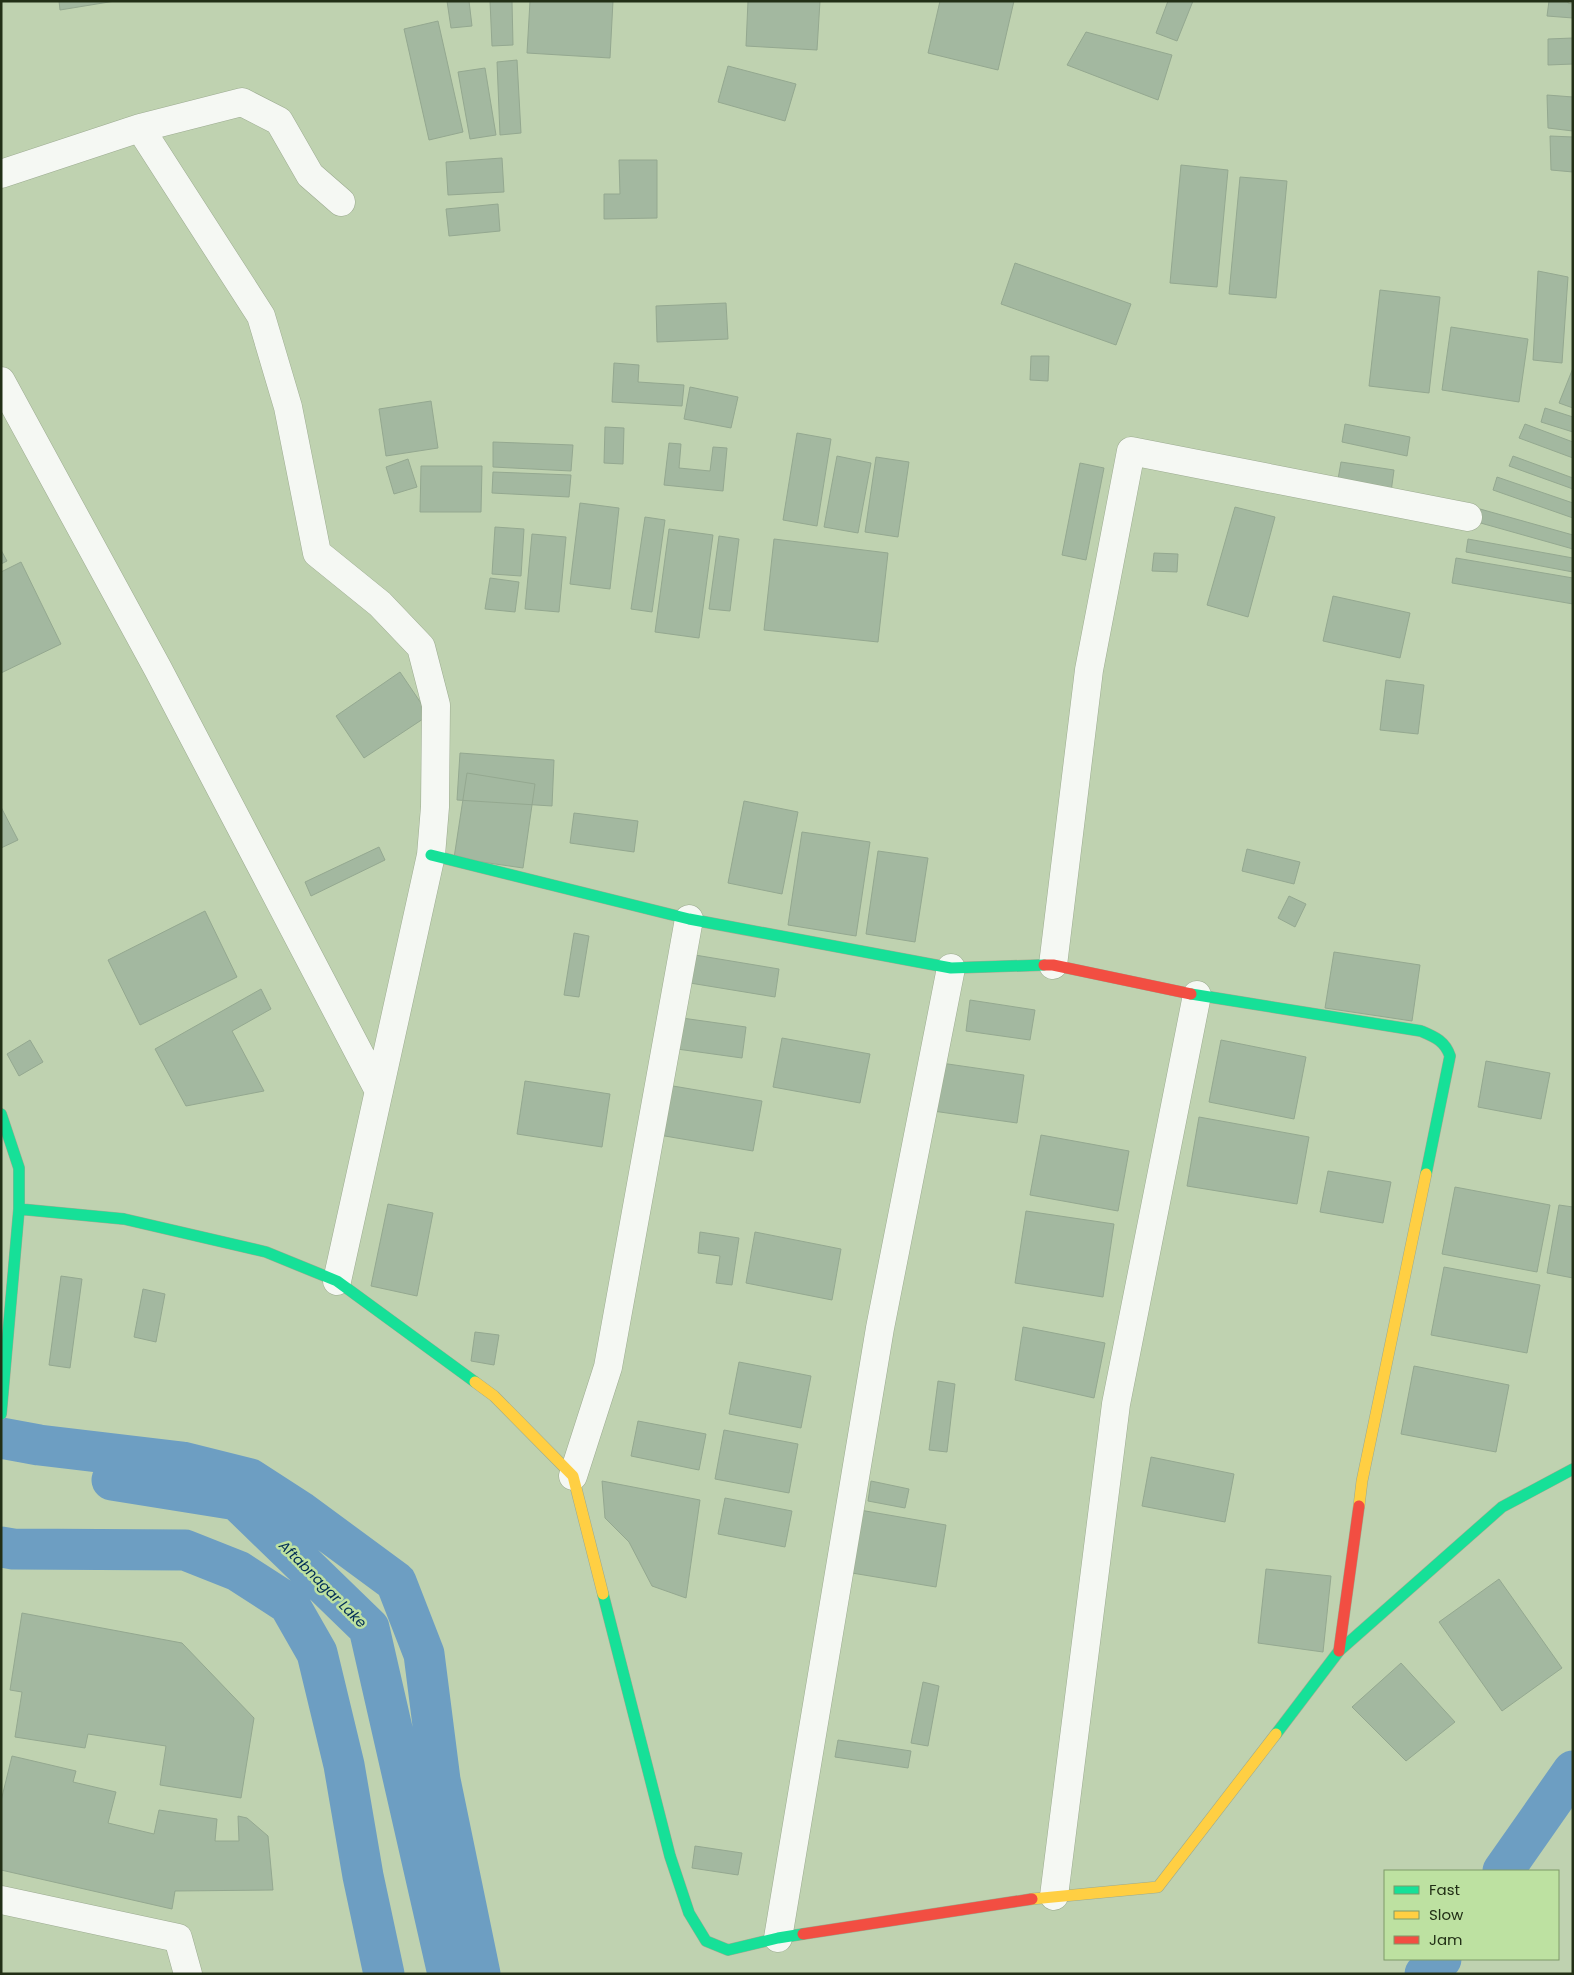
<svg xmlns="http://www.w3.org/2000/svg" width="1574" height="1975" font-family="Poppins,sans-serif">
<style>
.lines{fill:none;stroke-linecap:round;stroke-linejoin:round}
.canal{stroke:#6d9ec2;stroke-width:41}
.building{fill:#a3b8a0;stroke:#94a890}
.street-casing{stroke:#9cab90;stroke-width:29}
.fast-casing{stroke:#9cab90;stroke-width:12}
.slow-casing{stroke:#9cab90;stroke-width:12}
.jam-casing{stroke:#9cab90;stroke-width:12}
.street{stroke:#f5f8f3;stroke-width:28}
.fast{stroke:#16e098;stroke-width:11}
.slow{stroke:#ffcf43;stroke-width:11}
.jam{stroke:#f24e42;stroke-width:11}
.labels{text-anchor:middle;stroke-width:5;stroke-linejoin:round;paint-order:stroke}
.water-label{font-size:14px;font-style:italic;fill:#002c56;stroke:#bde1a1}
</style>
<rect width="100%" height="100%" fill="#bfd2b0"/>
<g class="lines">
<path class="canal" d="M1,1438l38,7 143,17 68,17 51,33 95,70 28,72 16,126 40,194
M112,1480l125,20 132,128 79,346
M1,1547l12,2 172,1 53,21 51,33 28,49 27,112 19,111 21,98
M1503,1871l70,-100
M1425,1974l16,-15"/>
</g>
<path class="building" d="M59,1h56l-55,9z
M447,1h22l3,25 -21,2z
M490,1h22l1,44 -21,1z
M530,1h83l-3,57 -83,-5z
M748,1h72l-3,49 -71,-4z
M940,1h74l-16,69 -70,-17z
M1168,1h25l-16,40 -21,-8z
M1549,1h19v2l5,1v14l-26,-2z
M438,21l25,111 -34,8 -25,-111z
M1086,32l86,23 -14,45 -91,-35z
M1573,38v26l-25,1v-26z
M517,60l4,73 -21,2 -3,-73z
M728,66l68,18 -11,37 -67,-19z
M485,68l11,67 -26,4 -12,-67z
M1547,95l26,2v34l-25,-3z
M1550,136l23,1v35l-22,-2z
M502,158l2,34 -56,3 -2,-33z
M619,160h38v58l-53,1v-25h16z
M1181,165l47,5 -11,117 -47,-4z
M1240,177l47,4 -11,117 -47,-4z
M498,204l2,27 -51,5 -3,-27z
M1015,263l116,41 -15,41 -115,-41z
M1538,271l30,6 -6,86 -29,-3z
M1380,290l60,7 -11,96 -60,-7z
M726,303l2,36 -71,3 -1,-36z
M1451,327l77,12 -9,63 -77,-12z
M1031,356h18l-1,25 -18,-1z
M614,363l25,2 -1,17 46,3 -2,21 -70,-4z
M1573,368v40l-14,-5z
M690,387l48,10 -7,31 -47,-9z
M431,401l7,47 -52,8 -7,-47z
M1545,408l28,9v15l-32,-10z
M1345,424l65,13 -3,19 -65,-14z
M1525,424l48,18v16l-54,-20z
M605,427l19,1 -1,36 -19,-1z
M797,433l34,6 -14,87 -34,-6z
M493,442l80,3 -2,26 -78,-4z
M669,443l12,1 -2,24 31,3 3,-24 14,1 -4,43 -59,-6z
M837,456l34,7 -13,70 -34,-6z
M1513,456l60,22v11l-64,-23z
M876,457l33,5 -11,75 -33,-5z
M408,459l9,28 -23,7 -8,-27z
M1341,462l53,8 -3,22 -54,-7z
M1080,463l24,5 -18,92 -24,-5z
M421,466h61l-1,46h-61z
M493,472l78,3 -2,22 -77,-4z
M1497,477l76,26v15l-80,-28z
M580,503l39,5 -9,81 -40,-5z
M1235,507l40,10 -27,100 -41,-12z
M1480,509l93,26v14l-96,-27z
M645,517l20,3 -13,92 -21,-3z
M495,527l29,2 -3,47 -29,-2z
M669,529l44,6 -14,103 -44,-6z
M532,534l34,3 -7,75 -34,-3z
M719,536l20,3 -9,72 -21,-2z
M774,539l114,14 -10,89 -114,-12z
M1468,539l105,19v14l-107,-20z
M1,550l6,11 -6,3z
M1154,553l24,1 -1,18 -25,-1z
M1456,558l117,20v26l-121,-21z
M21,562l40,82 -60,29v-101z
M490,578l29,4 -4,30 -30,-3z
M1333,596l77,17 -10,45 -77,-17z
M400,672l29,43 -65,43 -28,-42z
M1386,680l38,5 -6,49 -38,-4z
M460,753l94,7 -2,46 -95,-6z
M467,773l68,11 -12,84 -69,-10z
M744,801l54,11 -16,82 -54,-11z
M1,807l17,33 -17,8z
M574,813l64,8 -4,31 -64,-9z
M802,832l68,10 -14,94 -68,-11z
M379,847l6,13 -74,36 -6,-14z
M1247,849l53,13 -6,22 -52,-13z
M878,851l50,7 -13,84 -49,-8z
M1289,896l17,8 -11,23 -17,-9z
M205,911l32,66 -97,48 -32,-65z
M574,933l15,3 -10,61 -15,-2z
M1334,952l86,13 -8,56 -87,-13z
M695,955l84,14 -4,28 -85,-14z
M261,989l10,20 -39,22 32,60 -78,15 -31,-57z
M970,1000l65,10 -5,30 -64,-9z
M682,1018l64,9 -4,31 -65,-9z
M782,1038l88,16 -10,49 -87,-16z
M30,1040l13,22 -24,14 -12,-22z
M1221,1040l85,17 -12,62 -85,-17z
M1486,1061l64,12 -9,46 -63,-12z
M934,1062l90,13 -7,48 -91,-13z
M525,1081l85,13 -8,53 -85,-13z
M667,1085l95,16 -9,50 -94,-16z
M1199,1117l110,20 -12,67 -110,-18z
M1041,1135l88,16 -11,60 -88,-16z
M1328,1171l63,11 -8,41 -63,-11z
M1455,1187l95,18 -13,67 -95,-18z
M388,1204l45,9 -16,83 -46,-10z
M1559,1205l14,2v71l-26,-5z
M1026,1211l88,13 -11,73 -88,-14z
M700,1232l39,6 -7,47 -16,-2 4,-27 -22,-3z
M755,1232l86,17 -9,51 -86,-17z
M1444,1267l96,18 -13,68 -96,-18z
M61,1276l21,3 -12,89 -21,-3z
M143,1289l22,5 -9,48 -22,-5z
M1023,1327l82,16 -11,55 -79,-18z
M475,1332l24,3 -5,30 -23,-4z
M739,1362l72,14 -10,52 -72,-14z
M1414,1366l95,19 -13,67 -95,-18z
M938,1381l17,3 -8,68 -18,-2z
M638,1421l68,13 -7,36 -68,-14z
M724,1430l74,14 -9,49 -74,-14z
M1151,1457l83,17 -9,48 -83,-16z
M602,1481l98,19 -14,98 -34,-12 -23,-44 -24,-24z
M871,1481l38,8 -4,19 -37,-7z
M725,1498l67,13 -7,36 -67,-13z
M854,1509l92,16 -10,62 -90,-15z
M1266,1569l65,7 -8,76 -65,-9z
M1499,1579l63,89 -60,43 -63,-89z
M22,1613l160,30 72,75 -13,80 -81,-13 6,-39 -78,-12 -3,14 -70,-11 7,-45 -12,-2z
M1401,1663l54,59 -49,39 -54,-54z
M923,1682l16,4 -11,60 -17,-3z
M838,1740l73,11 -3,17 -73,-11z
M12,1756l64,15 -3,11 43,10 -8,31 46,11 5,-24 58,9 -2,22h24l-1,-25 9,2 21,18 5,54 -98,1 -3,18 -171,-39v-69z
M695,1846l47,7 -4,22 -46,-7z"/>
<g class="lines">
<g class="street-casing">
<path id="street" d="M140,128l102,-26 37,19 31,54 31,27
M1,174l139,-46 121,188 27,91 29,146 63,51 41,43 15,58 -1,102 -4,48 -94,426
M1,381l157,288 221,422
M1053,965l36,-295 42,-219 337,66
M573,1476l35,-109 81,-448
M1054,1896l62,-492 81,-409
M1,1900l177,38 10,36
M778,1938l102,-610 71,-360"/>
</g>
<g class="fast-casing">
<path id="fast" d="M431,855l258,64 262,49 93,-3
M1191,994l230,37c14,6 24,10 29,25l-24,118
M1,1114l18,54v41l-18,205
M19,1209l105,10 142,33 71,29 138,101
M603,1594l67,262 19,57 17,28 22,9 50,-12 25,-4
M1276,1734l63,-83 163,-144 71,-38"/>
</g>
<g class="slow-casing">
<path id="slow" d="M475,1382l19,14 79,80 30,118
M1359,1506l3,-25 64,-307
M1032,1899l126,-12 118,-153"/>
</g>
<g class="jam-casing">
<path id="jam" d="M1044,965h9l138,29
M1339,1651l20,-145
M803,1934l229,-35"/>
</g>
<use href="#street" class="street"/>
<use href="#fast" class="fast"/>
<use href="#slow" class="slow"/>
<use href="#jam" class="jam"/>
</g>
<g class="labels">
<g class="water-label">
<text transform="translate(323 1584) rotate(45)" y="5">Aftabnagar Lake</text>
</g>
</g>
<rect width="1574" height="1975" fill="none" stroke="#222f16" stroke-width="5"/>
<rect x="1384" y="1870" width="175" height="90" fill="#bde1a1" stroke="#7f9a69"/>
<rect x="1394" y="1886" width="25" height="8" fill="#16e098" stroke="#7f9a69"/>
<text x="1429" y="1895" font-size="15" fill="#222f16">Fast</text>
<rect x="1394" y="1911" width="25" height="8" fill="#ffcf43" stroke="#7f9a69"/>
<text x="1429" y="1920" font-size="15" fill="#222f16">Slow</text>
<rect x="1394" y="1936" width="25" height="8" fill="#f24e42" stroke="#7f9a69"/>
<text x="1429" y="1945" font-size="15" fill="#222f16">Jam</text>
</svg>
